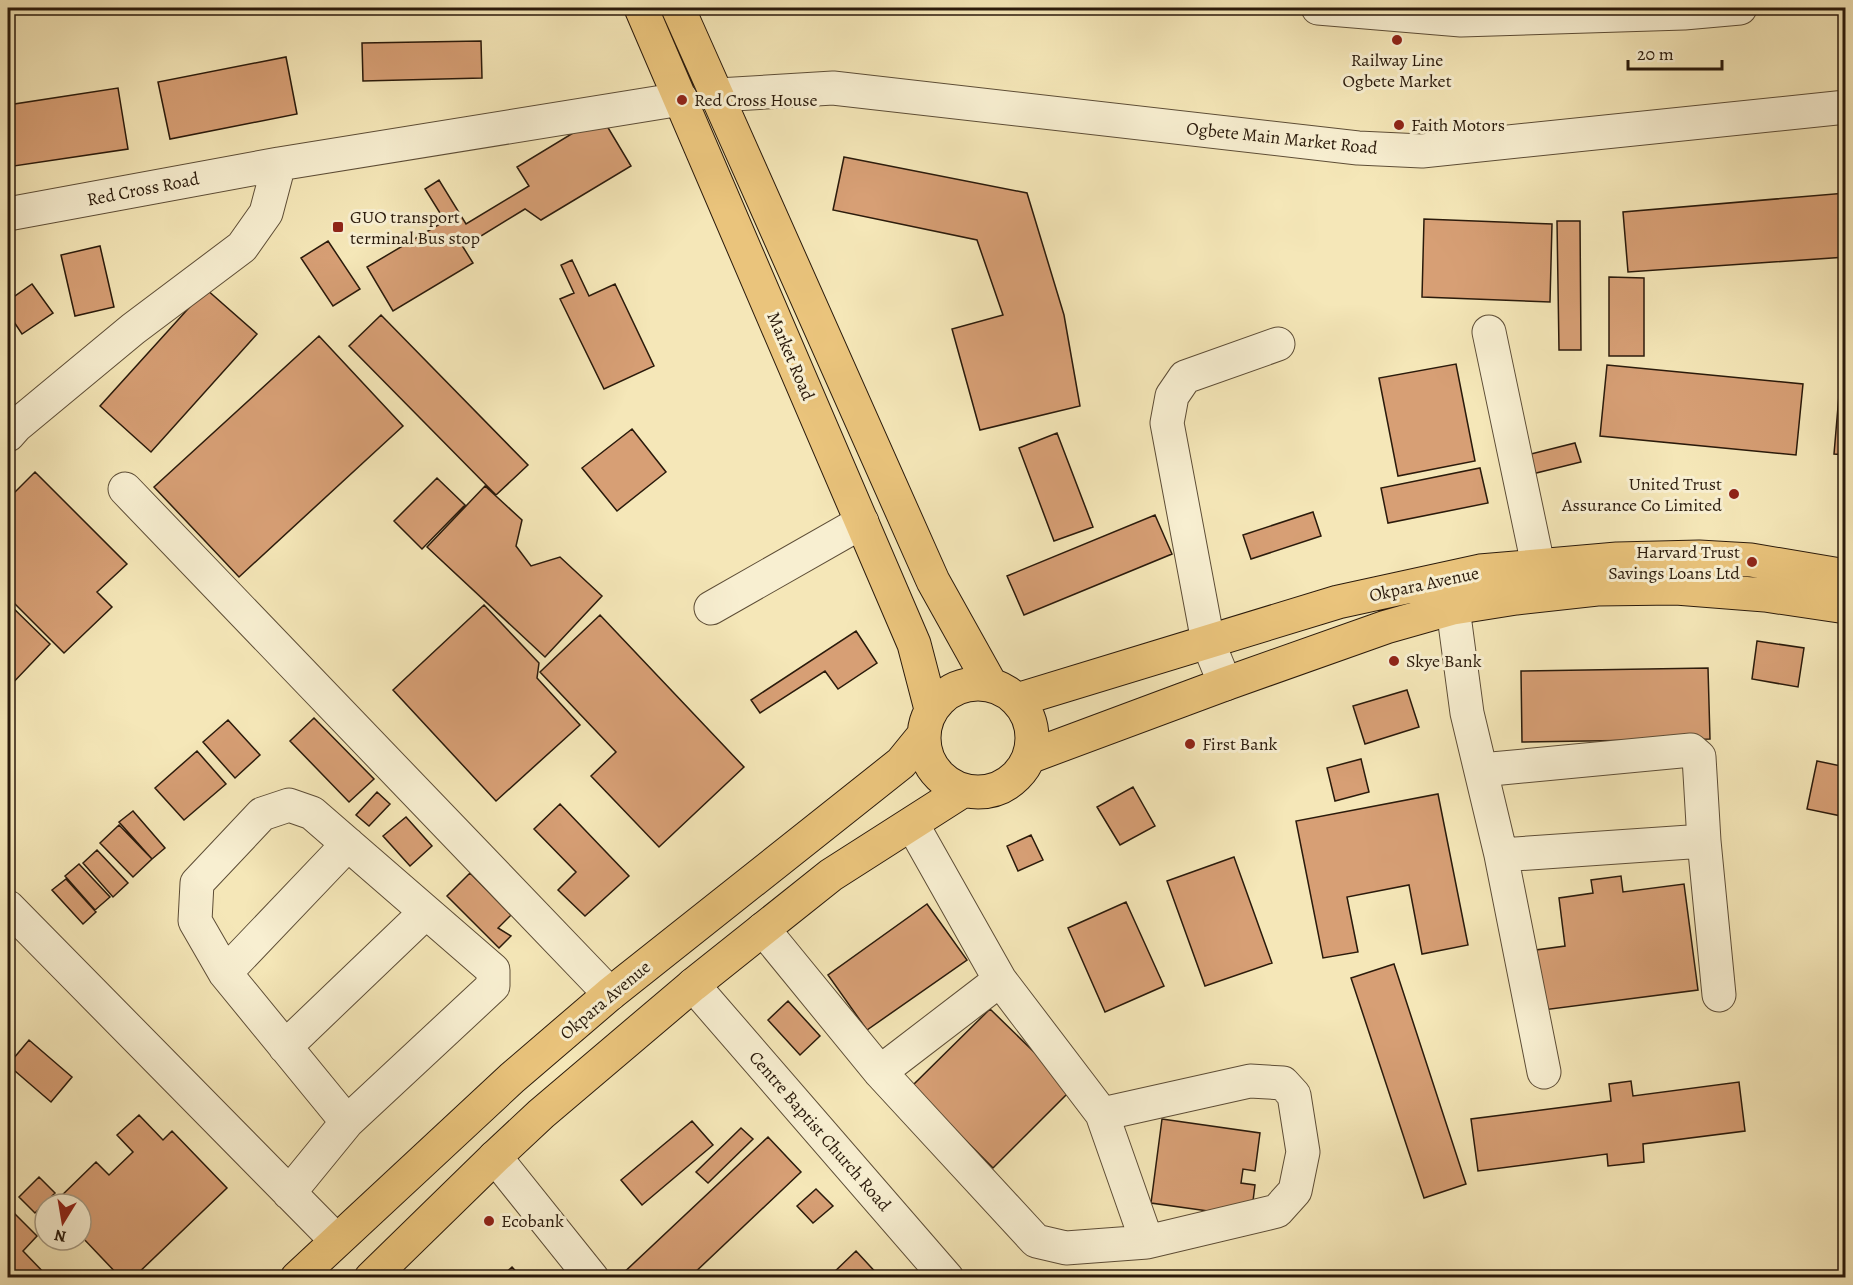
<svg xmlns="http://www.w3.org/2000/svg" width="1853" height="1285" font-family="Alegreya,serif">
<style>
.building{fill:#d79f75;stroke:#2a1a0b;stroke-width:1.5}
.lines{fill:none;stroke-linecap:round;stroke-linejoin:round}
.minor-casing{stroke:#5d4d36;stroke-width:35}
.major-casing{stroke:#2a1a0b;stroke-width:35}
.minor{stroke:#f8efd1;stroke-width:33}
.major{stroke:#eac47c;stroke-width:33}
.poi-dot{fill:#8f2418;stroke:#f8efd1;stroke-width:2}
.labels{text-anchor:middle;stroke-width:6;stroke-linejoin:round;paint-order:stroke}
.poi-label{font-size:18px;fill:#2a1a0b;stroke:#f8efd1;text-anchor:start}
.street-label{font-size:18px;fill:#2a1a0b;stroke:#f8efd1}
</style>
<rect width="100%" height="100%" fill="#f5e7b8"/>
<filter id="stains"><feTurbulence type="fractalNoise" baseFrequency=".00333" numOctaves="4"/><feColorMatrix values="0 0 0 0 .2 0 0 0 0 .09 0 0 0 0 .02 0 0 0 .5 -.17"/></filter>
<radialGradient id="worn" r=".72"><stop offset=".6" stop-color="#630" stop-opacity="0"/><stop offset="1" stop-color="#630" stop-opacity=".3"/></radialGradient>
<path class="building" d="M481,41l1,37 -119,3 -1,-38z
M286,57l11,57 -127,25 -12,-57z
M118,88l10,61 -114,17 -6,-45v-16z
M601,116l30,50 -90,54 -16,-11 -62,38 10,16 -80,48 -26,-44 78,-46 -20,-32 14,-9 27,44 63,-38 -12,-19z
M844,157l183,36 37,122 16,91 -100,24 -28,-101 51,-14 -26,-75 -144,-30z
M1846,193v64l-218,15 -5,-60z
M1424,219l128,5 -2,78 -128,-5z
M1557,221h23l1,129h-22z
M328,241l32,48 -27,17 -32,-48z
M100,246l14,61 -39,9 -14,-61z
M572,260l17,36 26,-12 39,82 -50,23 -44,-90 14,-6 -13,-28z
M1609,277l35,1v78h-35z
M32,284l21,29 -31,21 -14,-21v-12z
M206,289l51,45 -106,118 -51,-46z
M381,315l147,150 -32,30 -147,-149z
M319,336l84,90 -164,151 -85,-90z
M1456,364l19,97 -77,15 -19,-98z
M1607,365l196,19 -7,71 -196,-19z
M1839,395l7,1v59l-12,-1z
M632,429l34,43 -49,39 -35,-43z
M1057,433l36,94 -39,14 -35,-93z
M1575,443l6,19 -53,13 -5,-19z
M1480,468l8,35 -100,20 -7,-35z
M35,472l92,92 -30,28 15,15 -48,46 -56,-56v-98z
M437,478l28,27 -43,44 -28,-28z
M485,486l37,34 -6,26 15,20 29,-9 42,39 -57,61 -118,-110z
M1313,512l8,24 -70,23 -8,-24z
M1155,515l17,39 -148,61 -17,-39z
M8,603l42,41 -42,44z
M484,605l55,58 -2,15 43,47 -84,76 -103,-111z
M600,615l144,152 -85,80 -68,-71 25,-24 -76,-80z
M856,631l21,32 -39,26 -13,-18 -65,42 -9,-13z
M1757,641l47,7 -6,39 -46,-8z
M1708,668l2,71 -188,3 -1,-71z
M1407,690l12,37 -54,17 -12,-38z
M314,718l60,61 -25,23 -59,-61z
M228,720l32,35 -25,23 -32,-36z
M197,751l29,33 -42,36 -29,-32z
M1361,759l8,33 -34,9 -8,-33z
M1817,761l29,6v50l-39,-8z
M1133,787l22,39 -35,19 -23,-38z
M377,792l13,12 -21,22 -13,-11z
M1438,794l30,151 -46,9 -13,-69 -62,12 11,55 -35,6 -27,-137z
M560,804l69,72 -44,40 -27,-26 18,-18 -42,-43z
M133,811l32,37 -13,11 -33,-37z
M406,817l26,29 -22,20 -27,-30z
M119,825l33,34 -19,18 -33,-34z
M1031,835l12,25 -25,11 -11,-25z
M97,850l31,33 -15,14 -30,-34z
M1234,857l38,106 -67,23 -38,-105z
M79,864l31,33 -15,13 -30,-34z
M470,873l41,42 -13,13 13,8 -12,12 -52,-52z
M1621,876l2,16 61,-8 14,106 -155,20 -7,-60 29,-4 -6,-48 34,-5 -2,-13z
M66,879l30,33 -13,12 -31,-34z
M1126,902l38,84 -59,26 -37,-84z
M927,904l40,56 -100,70 -39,-55z
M1394,964l72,220 -42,14 -73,-220z
M788,1001l32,35 -20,19 -32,-35z
M990,1009l82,80 -79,79 -81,-82z
M29,1040l43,37 -21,25 -43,-37z
M1631,1081l2,15 106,-14 6,49 -102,13 1,18 -36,4 -1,-12 -129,17 -7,-52 140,-18 -2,-17z
M139,1115l24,25 9,-9 55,57 -94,90h-12l-40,-42v-32h-28l43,-42 13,13 24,-23 -16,-17z
M1162,1119l98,14 -5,38 -12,-2 -2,14 14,2 -4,32 -100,-14z
M692,1121l21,24 -71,60 -21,-25z
M741,1128l12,11 -45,44 -12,-11z
M768,1137l33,35 -112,106h-71z
M39,1177l16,16 -20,20 -16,-16z
M816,1189l17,17 -20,17 -16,-17z
M12,1211l25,25 -14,15 26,27h-41v-63z
M856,1251l25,27h-53z
M512,1267l10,11h-22z"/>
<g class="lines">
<g class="minor-casing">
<path id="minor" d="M1318,8l143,12 223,-7 56,-5
M718,95l115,-7 525,60 64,3 424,-44
M8,214l271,-50 402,-65
M1489,332l49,233
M8,435l8,-9 117,-97 109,-82 24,-34 13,-49
M125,489l485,505
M1443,581l10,27 14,105 34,142 43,217
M711,608l151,-86
M1225,684l-17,-42 -41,-219 5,-27 13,-19 93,-33
M1481,770l210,-20 8,7 5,84
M912,824l88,156 102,134 45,128
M1501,855l203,-14 15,154
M8,907l328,333
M763,929l117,143 156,169 30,7 81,-6 130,-31 18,-20 8,-39 -9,-57 -11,-12 -33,-2 -148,33
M225,973l123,-129
M693,985l254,293
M285,1047l141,-135
M880,1072l120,-92
M495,1157l97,121
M289,1193l58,-71 146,-136v-16l-181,-157 -23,-8 -27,9 -65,69 -2,38 30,52 122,149"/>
</g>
<g class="major-casing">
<path id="major" d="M641,8l273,636 17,65
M678,8l255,573 58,104
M924 738a54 54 0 1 1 108 0a54 54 0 1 1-108 0Z
M1017,700l321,-98 142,-31 137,-12 82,-2 52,3 95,16
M1029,757l196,-73 161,-57 67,-19 63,-10 81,-9 79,-1 89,7 81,12
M297,1278l215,-200 98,-84 291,-231 22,-27
M371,1278l124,-121 46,-43 152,-129 138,-110 133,-85"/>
</g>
<use href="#minor" class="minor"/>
<use href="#major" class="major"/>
</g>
<g class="poi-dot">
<circle cx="1397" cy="40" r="6"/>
<circle cx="682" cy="100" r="6"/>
<circle cx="1399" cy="125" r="6"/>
<rect x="332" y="221" width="12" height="12" rx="3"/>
<circle cx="1734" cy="494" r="6"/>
<circle cx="1752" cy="562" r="6"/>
<circle cx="1394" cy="661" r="6"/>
<circle cx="1190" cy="744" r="6"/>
<circle cx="489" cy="1221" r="6"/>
</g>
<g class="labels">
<g class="poi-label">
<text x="1397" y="66" text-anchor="middle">Railway Line<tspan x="1397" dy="21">Ogbete Market</tspan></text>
<text x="694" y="106">Red Cross House</text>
<text x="1411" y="131">Faith Motors</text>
<text x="350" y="223">GUO transport<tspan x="350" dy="21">terminal Bus stop</tspan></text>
<text x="1722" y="490" text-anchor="end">United Trust<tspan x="1722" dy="21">Assurance Co Limited</tspan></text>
<text x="1740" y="558" text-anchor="end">Harvard Trust<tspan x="1740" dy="21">Savings Loans Ltd</tspan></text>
<text x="1406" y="667">Skye Bank</text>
<text x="1202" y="750">First Bank</text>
<text x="501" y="1227">Ecobank</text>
</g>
<g class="street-label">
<text transform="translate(1282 138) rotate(6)" y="6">Ogbete Main Market Road</text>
<text transform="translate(143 189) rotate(-11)" y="6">Red Cross Road</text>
<text transform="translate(791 356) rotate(67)" y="6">Market Road</text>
<text transform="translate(1424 584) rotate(-12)" y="6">Okpara Avenue</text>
<text transform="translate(605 1000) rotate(-40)" y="6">Okpara Avenue</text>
<text transform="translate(820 1131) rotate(49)" y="6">Centre Baptist Church Road</text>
</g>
</g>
<rect width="1853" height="1285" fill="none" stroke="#f5e7b8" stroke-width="30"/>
<rect x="9" y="9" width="1835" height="1267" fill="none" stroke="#2a1a0b" stroke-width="3"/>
<rect x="15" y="15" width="1823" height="1255" fill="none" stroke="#2a1a0b" stroke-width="1.5"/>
<g transform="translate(63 1222) rotate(191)"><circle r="28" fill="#f8efd1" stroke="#a69a82" stroke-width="1.5"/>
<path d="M0-4.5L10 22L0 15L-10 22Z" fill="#8f2418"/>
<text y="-9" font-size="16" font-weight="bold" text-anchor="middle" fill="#2a1a0b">N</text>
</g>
<path d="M1628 60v9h94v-9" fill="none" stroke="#2a1a0b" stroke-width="3"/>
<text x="1637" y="60" font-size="18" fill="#2a1a0b" stroke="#f8efd1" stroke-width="4.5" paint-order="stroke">20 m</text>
<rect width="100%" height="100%" filter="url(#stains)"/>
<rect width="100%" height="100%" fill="url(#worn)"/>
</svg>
